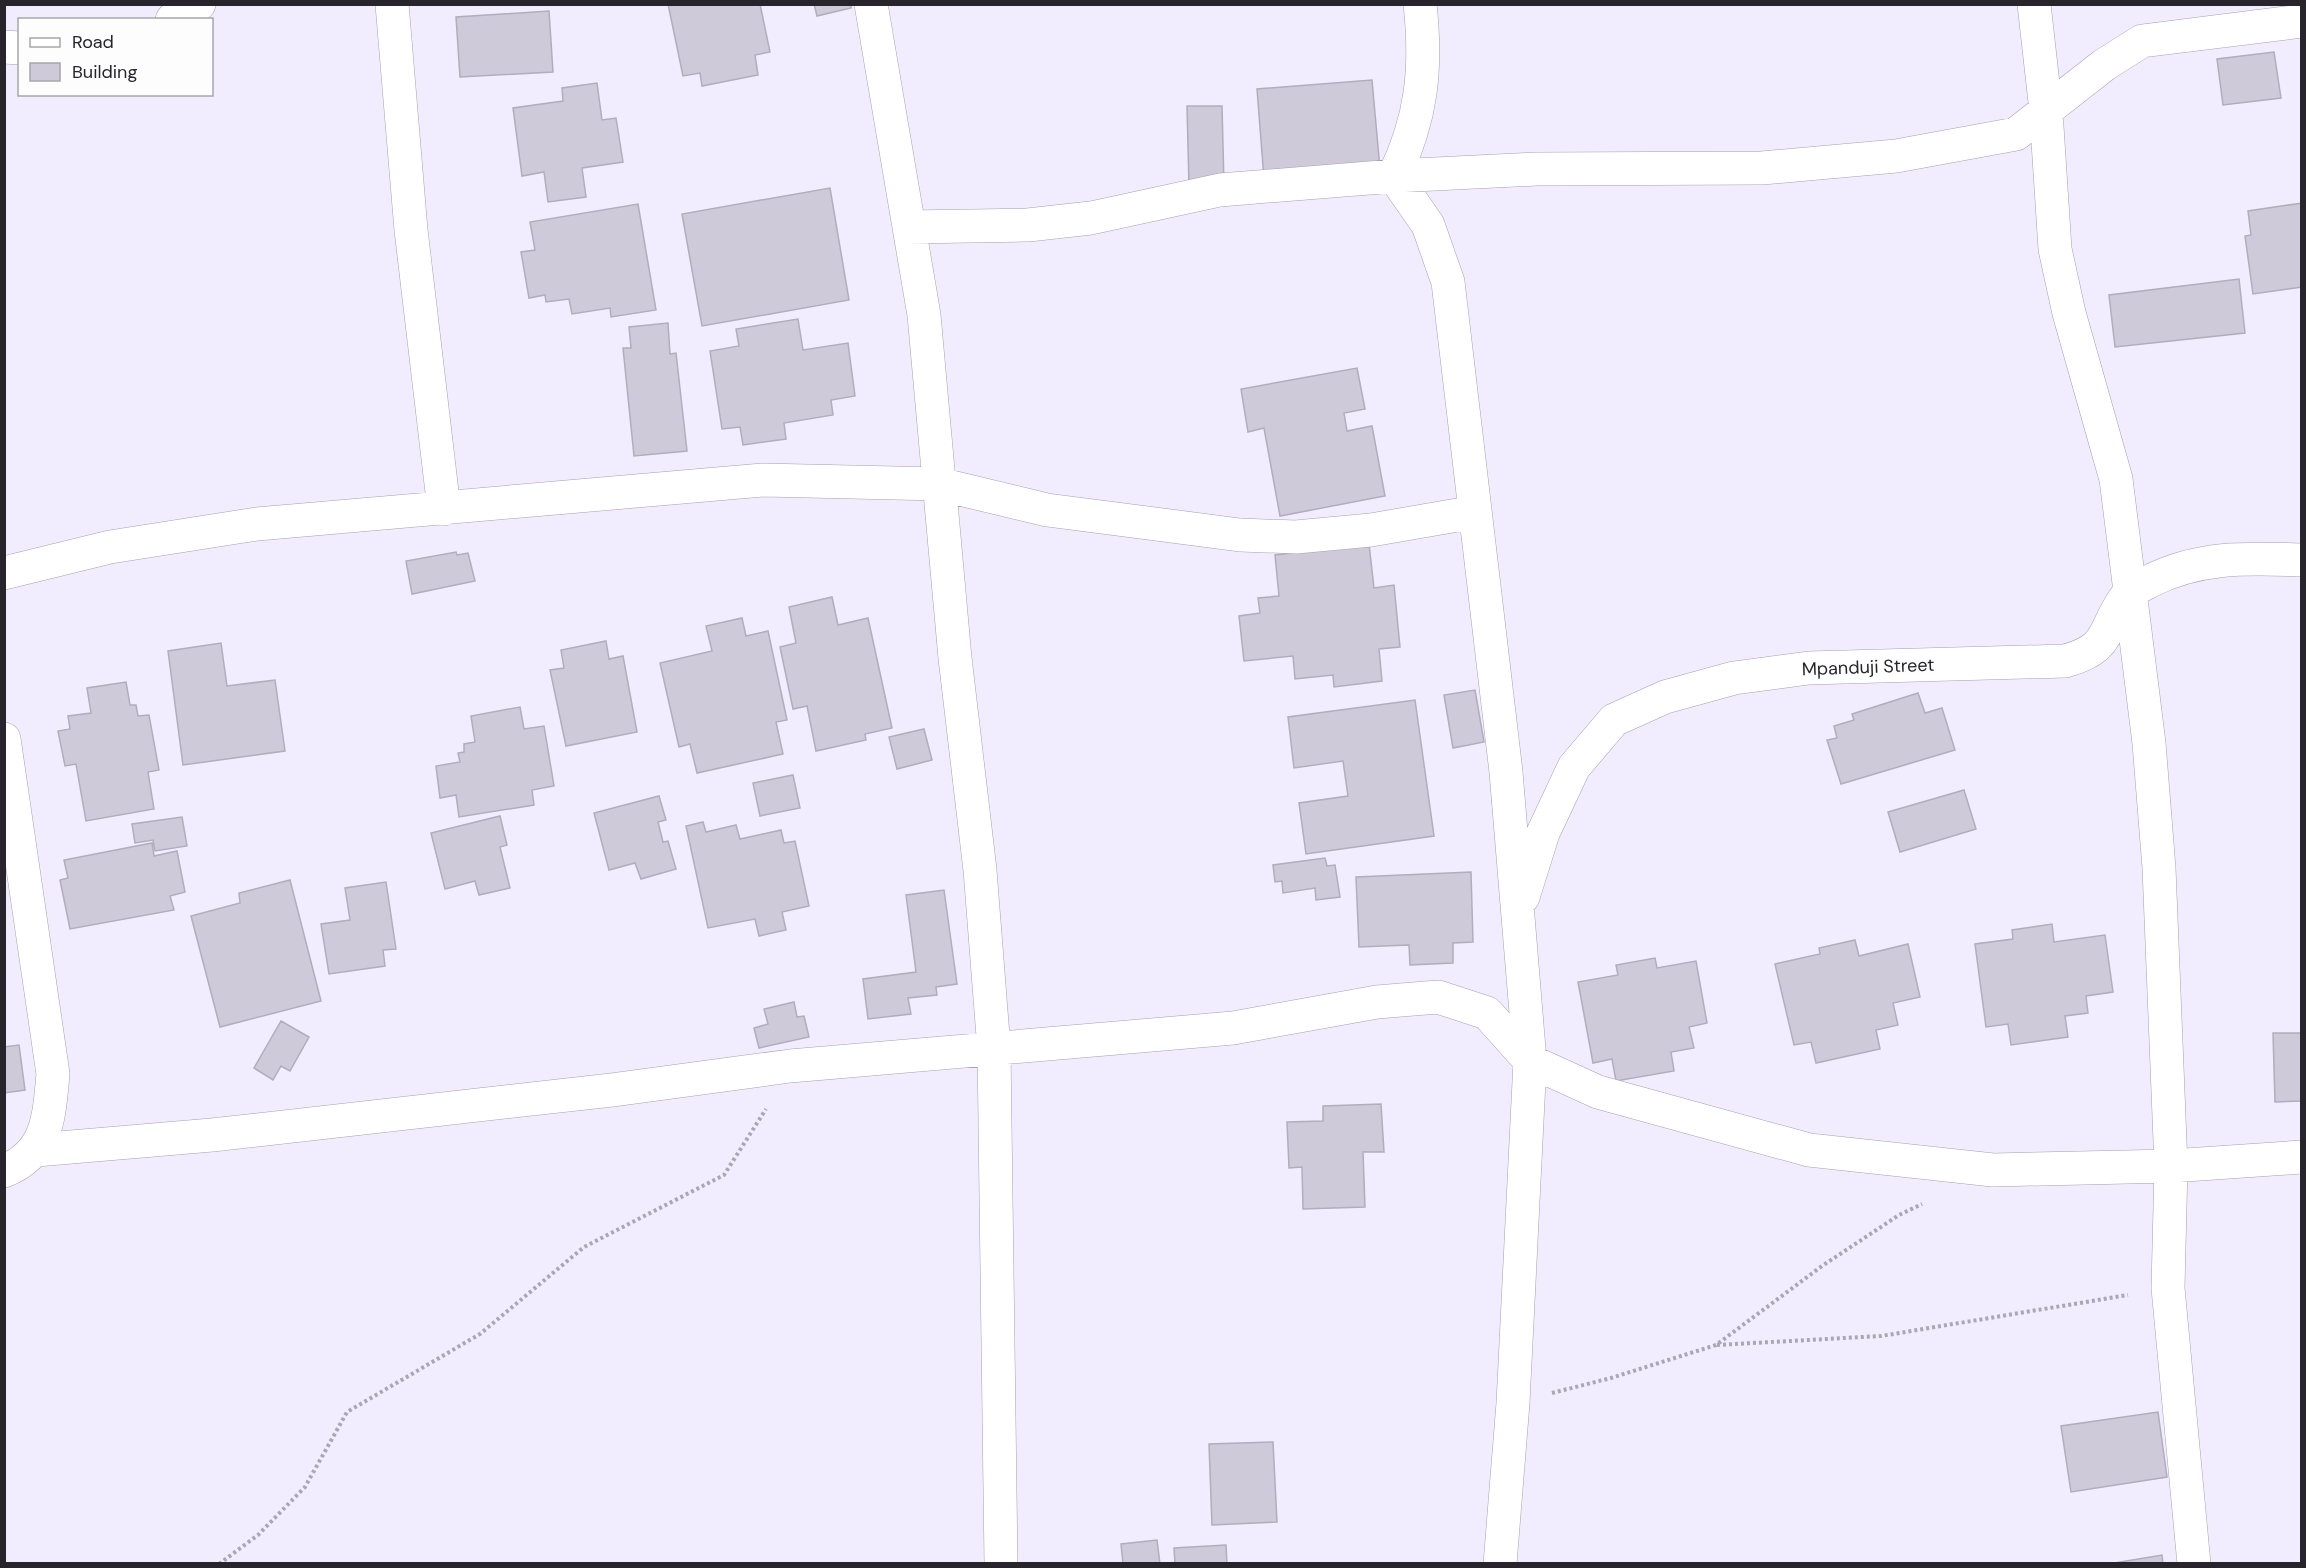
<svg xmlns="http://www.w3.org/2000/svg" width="2306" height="1568" font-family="'DM Sans',sans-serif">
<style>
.building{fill:#cecad9;stroke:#b1adbc;stroke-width:1.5}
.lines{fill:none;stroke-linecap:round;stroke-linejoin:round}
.minor-casing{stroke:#a5a1b0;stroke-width:34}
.path{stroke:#aaa6b3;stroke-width:4;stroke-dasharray:3 3;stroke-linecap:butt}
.minor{stroke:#fff;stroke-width:33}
.labels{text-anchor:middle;stroke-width:4.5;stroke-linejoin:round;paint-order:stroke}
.street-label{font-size:18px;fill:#27252b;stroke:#fdfdfd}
</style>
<rect width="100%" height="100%" fill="#f2edfe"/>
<path class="building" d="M668,4h92l10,48 -15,3 3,20 -56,11 -2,-13 -17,3z
M814,4h37v4l-34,8z
M549,11l4,61 -93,5 -4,-60z
M2274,52l7,46 -58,7 -6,-46z
M1372,80l8,89 -116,10 -7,-90z
M597,83l5,37 14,-2 7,44 -41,6 4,29 -38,5 -4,-30 -22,4 -9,-68 50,-7 -1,-13z
M1187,106h35l2,79 -35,1z
M830,188l19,112 -147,26 -20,-112z
M2302,203v84l-49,7 -8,-58 6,-1 -3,-24z
M638,204l18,106 -45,7 -1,-9 -38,6 -3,-15 -23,3 -1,-7 -16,3 -8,-46 14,-2 -5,-28z
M2239,279l6,54 -130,14 -6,-52z
M798,319l5,31 45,-7 7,53 -24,4 2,15 -49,8 2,16 -43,6 -3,-18 -18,2 -12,-78 29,-5 -3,-17z
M668,323l2,31 6,-1 11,98 -53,5 -11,-108h8l-2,-21z
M1357,368l8,41 -21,4 3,18 25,-5 13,70 -105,20 -16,-88 -16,4 -7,-43z
M1369,544l5,44 20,-3 6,62 -21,2 3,32 -48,6 -1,-12 -38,4 -2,-23 -49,5 -5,-45 21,-3 -2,-15 21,-2 -4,-41z
M456,552l1,3 11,-2 7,28 -63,13 -6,-33z
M832,597l6,28 30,-7 24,110 -27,6 1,6 -50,11 -9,-45 -14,3 -13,-62 16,-4 -7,-36z
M742,618l4,18 22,-5 19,89 -11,2 7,32 -86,19 -7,-29 -11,3 -19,-84 52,-12 -6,-25z
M606,641l3,18 14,-3 14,76 -71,14 -16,-76 14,-2 -3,-18z
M221,643l6,43 48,-6 10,71 -102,14 -15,-114z
M126,682l4,23h6l2,11 11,-1 10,55 -11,2 6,37 -68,12 -10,-57 -11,2 -7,-35 12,-2 -2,-13 23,-3 -4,-25z
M1475,690l9,52 -31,6 -9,-53z
M1918,693l7,20 17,-5 13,42 -114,34 -14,-44 10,-2 -3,-12 20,-6 -2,-6z
M1415,700l19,136 -128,18 -7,-51 49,-7 -5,-35 -49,7 -6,-51z
M520,707l4,22 20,-3 10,60 -22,4 2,15 -75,12 -3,-22 -16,3 -4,-32 24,-4 -2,-9 6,-1v-8l11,-2 -4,-26z
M924,729l8,31 -35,9 -8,-32z
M793,775l7,33 -40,8 -7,-33z
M1964,790l12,39 -76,23 -12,-40z
M659,796l7,24 -8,2 5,20 5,-1 8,28 -35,10 -6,-16 -26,7 -15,-57z
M500,816l7,29 -7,2 10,41 -31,7 -4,-14 -30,8 -14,-56z
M182,817l5,29 -32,5 -2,-11 -18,3 -3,-19z
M703,822l3,10 30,-7 4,14 41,-9 3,13 11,-2 14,65 -27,6 4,18 -27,6 -4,-17 -47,9 -22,-102z
M152,843l2,13 23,-5 8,41 -15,4 4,14 -104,19 -10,-49 8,-2 -4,-18z
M1325,858l2,8 8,-1 5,32 -24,3 -1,-12 -32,5 -1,-12 -7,1 -2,-17z
M1471,872l2,70 -20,1v20l-43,2 -1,-20 -50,2 -3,-70z
M290,880l31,121 -101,26 -29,-111 49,-13 -1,-10z
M386,882l10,67 -13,1 2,16 -56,8 -8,-50 29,-4 -5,-32z
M944,890l13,94 -21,3 1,8 -29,3 3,16 -43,5 -5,-40 53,-7 -10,-77z
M2052,924l2,18 51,-7 8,57 -27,4 2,17 -23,3 3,21 -57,8 -3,-21 -22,3 -11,-83 38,-5 -1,-9z
M1855,940l4,16 49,-12 12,53 -27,6 5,22 -22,5 4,19 -64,14 -5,-21 -17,3 -19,-81 45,-10 -1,-6z
M1655,958l2,10 39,-7 11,62 -18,4 5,21 -23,4 3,19 -58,10 -4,-22 -19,4 -15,-81 40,-7 -2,-10z
M794,1002l3,15 7,-1 5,21 -50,11 -5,-20 14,-4 -4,-15z
M281,1021l28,16 -19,34 -9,-5 -8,14 -19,-12z
M2273,1033h29v68l-27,1z
M19,1045l6,45 -21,3v-46z
M1381,1104l3,48h-21l2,55 -62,2 -1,-42 -13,1 -2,-46 36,-1v-15z
M2158,1412l9,65 -96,15 -10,-66z
M1273,1442l4,80 -65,3 -3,-81z
M1157,1540l3,24h-37l-2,-20z
M1226,1545l1,19h-52l-1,-16z
M2162,1555l1,9h-55z"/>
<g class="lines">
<g class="minor-casing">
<path id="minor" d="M392,4l19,226 33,279
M871,4l53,311 31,343 25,212 14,179 7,515
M1420,4c7,64 2,114 -26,172l34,49 20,57 58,490 24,289 -17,342 -13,161
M2034,4l12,107 9,138 14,64 47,166 33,264 10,125 12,298 -3,122 26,276
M172,20l5,-6 22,-10
M4,47l16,1
M909,227l119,-2 63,-7 129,-28 174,-14 143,-7 225,-1 134,-12 120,-22 88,-69 38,-24 160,-20
M4,573l106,-26 147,-23 506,-44 176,4 108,26 193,25 56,2 75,-7 104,-18
M4,739l49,335c-4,41 -4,79 -49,97
M1523,897l20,-64 31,-66 40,-47 51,-23 69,-19 75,-10 256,-7c49,-13 36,-33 63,-67 4,-5 14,-8 20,-12 50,-26 98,-24 154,-22
M36,1150l176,-15 400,-45 178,-24 443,-38 144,-26 61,-5 49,16 43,48 68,31 211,58 184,20 178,-4 131,-9"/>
</g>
<path class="path" d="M1717,1345l164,-9 247,-41
M1552,1393l59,-15 105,-33 106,-79 77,-51 23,-11
M219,1564l39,-29 47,-48 42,-75 133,-78 104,-87 140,-72 42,-66"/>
<use href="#minor" class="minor"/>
</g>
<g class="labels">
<g class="street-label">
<text transform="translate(1868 667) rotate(-2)" y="6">Mpanduji Street</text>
</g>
</g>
<rect width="2306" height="1568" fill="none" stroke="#27252b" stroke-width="12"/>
<rect x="18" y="18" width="195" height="78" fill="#fdfdfd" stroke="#a7a7a9" stroke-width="1.5"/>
<rect x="30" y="38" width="30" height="9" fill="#ffffff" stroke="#a7a7a9" stroke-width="1.5"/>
<text x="72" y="48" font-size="18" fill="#27252b">Road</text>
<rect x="30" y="63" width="30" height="18" fill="#cecad9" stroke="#a7a7a9" stroke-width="1.5"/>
<text x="72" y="78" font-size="18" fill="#27252b">Building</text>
</svg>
